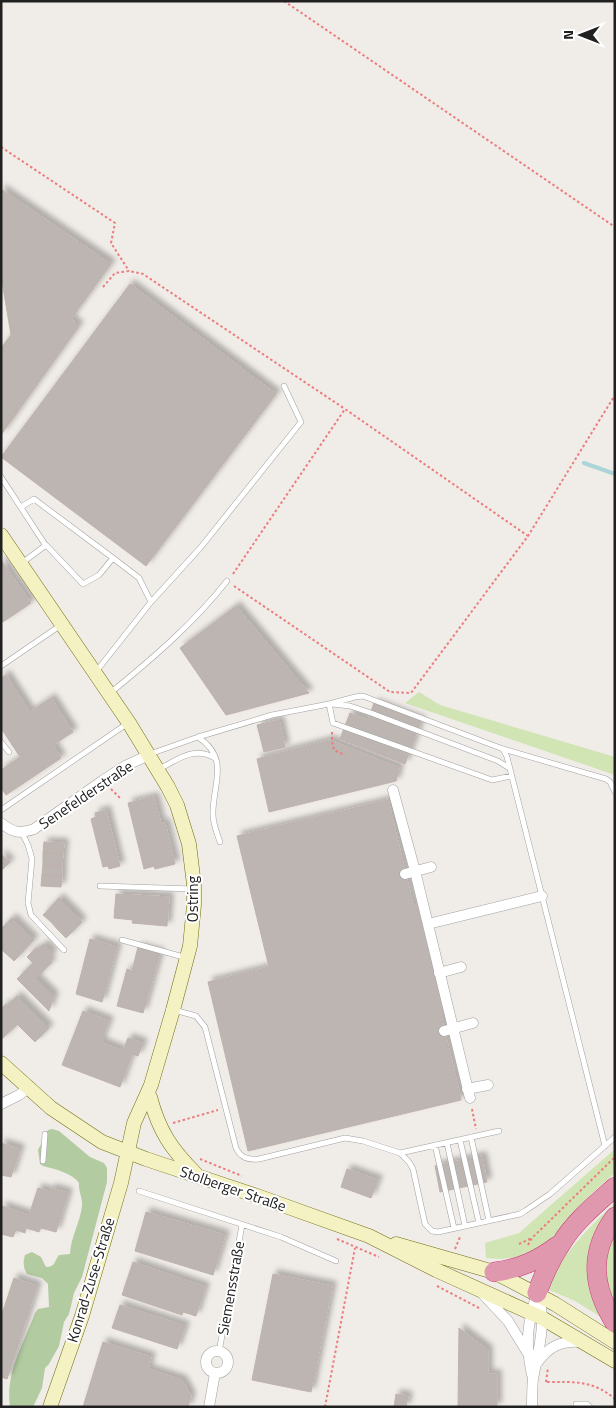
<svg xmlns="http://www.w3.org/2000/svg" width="616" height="1408" font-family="'Titillium Web',sans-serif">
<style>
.grass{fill:#d1e4b3}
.forest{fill:#b2cba1}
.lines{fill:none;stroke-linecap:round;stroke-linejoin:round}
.stream{stroke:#add4d9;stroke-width:4}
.building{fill:#bdb5b1;stroke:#c0b2ac;filter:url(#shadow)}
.lane-casing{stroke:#a1a1a1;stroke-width:6}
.street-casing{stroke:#a1a1a1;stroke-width:11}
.secondary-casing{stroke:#6f6e10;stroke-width:15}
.highway-casing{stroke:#ca397b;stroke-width:20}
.path{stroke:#ec7c7e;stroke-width:2;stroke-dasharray:2.5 2.5;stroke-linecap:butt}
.lane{stroke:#fff;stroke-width:5}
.street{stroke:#fff;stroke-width:10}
.secondary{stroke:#f4f1c2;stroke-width:14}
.highway{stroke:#df98ad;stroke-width:19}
.labels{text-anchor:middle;stroke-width:4;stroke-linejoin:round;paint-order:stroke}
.street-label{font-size:15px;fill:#202020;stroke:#fff}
</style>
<defs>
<filter id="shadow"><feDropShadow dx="4.5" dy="-4.5" stdDeviation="2.5" flood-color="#0004"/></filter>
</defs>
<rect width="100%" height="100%" fill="#f0ece8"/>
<path class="grass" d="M419,692l21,13 175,52v18l-210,-72z
M615,1149v24l-24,21 -44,50 -17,11 -28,4 -16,-1 -1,-15 34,-10z
M615,1203v5l-21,35 15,79 -34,-21 -26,-11c6,-30 44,-67 66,-87z
M615,1232v73c-11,-31 -13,-42 0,-73z"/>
<path class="forest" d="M52,1129l7,2 31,26 14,6 3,5v14l-25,95 -8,16 -5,21 -5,8 -5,24 -10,18 -4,4 -3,20 -9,19h-23c-5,-34 14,-64 25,-94l3,-4 11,-2 -1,-23 -6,-6 -15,-4c-4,-7 -4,-12 -2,-19l7,-3 9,5 5,10c9,0 8,-5 13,-12l11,-1c1,-18 10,-31 12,-48 1,-8 -4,-15 -3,-23 -7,-10 -24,-14 -36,-17l-3,-2 -2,-14 10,-20z"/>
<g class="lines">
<path class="stream" d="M584,463l31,11"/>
</g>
<path class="building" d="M1,189l110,75 -40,55 8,7 -78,109v-87l10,-13 -10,-60z
M130,284l146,110 -130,172 -145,-109z
M1,560l30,43 -28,19 -2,-2z
M236,606l73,87 -83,22 -46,-67z
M6,675l24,37 21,-14 22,34 -20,13 8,13 -55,37 -5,-7v-18l19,-13 -19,-29v-50z
M374,703l47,18 -16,43 -65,-25 10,-26 18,7z
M279,720l6,27 -21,5 -7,-27z
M330,740l69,28 -3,13 -127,31 -12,-53z
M154,797l7,27 4,-1 10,41 -20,5 -1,-3 -10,3 -16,-66z
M388,800l25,105 6,-1 25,107 -4,1 21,88 -213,51 -40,-169 61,-15 -32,-131z
M106,810l14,56 -11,3 -1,-3 -5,1 -12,-48 5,-2 -1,-4z
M44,842l20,1 -1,11 -20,-1z
M43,853l20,1 -1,11 -19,-1z
M1,854l9,8 -9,9z
M43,864l19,1v11l-20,-1z
M42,875l20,1 -1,11 -20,-1z
M116,894l53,3 -2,29 -35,-3 1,-3 -19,-2z
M59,898l8,8 -16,16 -8,-7z
M67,906l8,8 -17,16 -7,-8z
M75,914l7,8 -16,16 -8,-8z
M12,918l22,22 -20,21 -13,-12v-20z
M90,939l27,8 -15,55 -26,-8z
M44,944l9,9 -5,6 4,3 -16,16 18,18 -5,15 -32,-32 16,-16 -6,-6 9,-9 2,2z
M138,947l22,6 -17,60 -26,-7 10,-37 5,2z
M17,996l32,32 -14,14 -18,-18 5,-4 -15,-14z
M6,1004l16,16 -21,20v-31z
M83,1011l26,10 -8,21 22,9 5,-13 15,5 -5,13 -6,-2 -12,33 -58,-22z
M1,1143l19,6 -9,28 -10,-2z
M482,1156l5,26 -47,10 -5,-26z
M347,1169l31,11 -7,18 -30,-11z
M38,1188l12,4 1,-4 17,5 -12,39 -15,-4 -2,4 -13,-4 -1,5 -9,-3 -3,7 -12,-3 1,-28 27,9z
M146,1212l79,23 -12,40 -78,-24z
M133,1262l72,25 -9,29 -13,-4 -1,3 -60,-20z
M273,1274l59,12 -21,106 -59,-12z
M14,1278l23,8 -30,93 -6,-2v-60z
M120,1305l65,21 -8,23 -65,-21z
M459,1328l29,22v24h9v33h-39z
M103,1342l48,15 -3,12 34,11 9,16 -3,11h-105z
M396,1394l12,2 -2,11h-12z"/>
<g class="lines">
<g class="lane-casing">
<path id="lane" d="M1,477l45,69
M21,507l13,-8 79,59
M22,563l24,-18 37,39 16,-9 14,-17 26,20 12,24 -56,71
M151,602l50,-55 100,-125 -17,-36
M1,666l60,-41
M109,694c43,-35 84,-70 118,-113
M329,704l4,19 159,57 19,-4
M332,704l18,2 21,7 127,48 11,7
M198,737c33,22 14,48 15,78 0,9 4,18 7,27
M1,742l8,10
M503,749l4,8 98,389
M150,754l48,-17 74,-22 57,-11 26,-7 8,-1 140,53 103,30 4,3 5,10
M159,769c20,-10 34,-23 56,-11
M1,810l127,-87
M22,833l6,12 4,14 -4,44 3,12 33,35
M100,886l94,3
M122,940l65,18
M174,1010l22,6 9,11 31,121c5,10 12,12 23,11l86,-21 18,3 37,12 9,9 4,7 12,55 7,7 6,1 82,-18 5,-3 25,-17 65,-57
M471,1137l18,84
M460,1140l19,83
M447,1143l18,83
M435,1145l19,83
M400,1153l99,-22
M43,1161l2,-27
M139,1191l142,46 55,24
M219,1352l23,-127
M576,1407v-3h11l3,3"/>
</g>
<g class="street-casing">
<path id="street" d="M393,790l22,81 55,227
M1,823c13,10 18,11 33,6l68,-48 23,-15 24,-11
M405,874l26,-7
M428,924l114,-28
M439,973l22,-6
M444,1031l29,-8
M467,1089l21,-4
M1,1104l18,-9 9,-7
M481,1292l27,29 19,31
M206 1362a11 11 0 1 1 22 0a11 11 0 1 1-22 0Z
M537,1363c11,-16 24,-23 44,-21
M532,1375c-7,-33 -5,-49 5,-82
M209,1407l6,-34
M532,1407c0,-9 0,-19 1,-28 5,-28 15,-59 4,-86"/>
</g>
<g class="secondary-casing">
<path id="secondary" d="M1,535l128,188 39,64 9,18 12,39 5,41v20l-4,41 -17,64 -22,75 -17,38 -13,60 -39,133 -32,91
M1,1063l50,45 51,34 44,17 114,38 109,39 67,34 106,48 73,43
M150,1097c9,34 21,52 46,77
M396,1244l98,28 61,32 60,38"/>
</g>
<g class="highway-casing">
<path id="highway" d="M615,1217c-26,35 -23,70 0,106
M494,1272c25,-3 43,-11 63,-26
M537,1293c6,-17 14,-34 24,-49 13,-22 35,-40 54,-57"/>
</g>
<path class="path" d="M284,1l331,226
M1,147l114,76 -4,20 18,28
M103,287l12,-14 14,-2 14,3 202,135
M233,574l112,-165 183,127
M234,586l156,106 21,1 117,-157 87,-141
M332,732v9l2,9 11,5
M111,789l9,9
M472,1109l4,20
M173,1123l45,-13
M200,1159l42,17
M337,1239l42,18
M519,1244l13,-6
M528,1245l4,-7 83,-81
M455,1249l5,-12
M437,1286l44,23
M546,1382l2,-15
M547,1382c27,0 46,-2 68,17
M325,1407l30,-159"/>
<use href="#lane" class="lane"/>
<use href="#street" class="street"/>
<use href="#secondary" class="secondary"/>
<use href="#highway" class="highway"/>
</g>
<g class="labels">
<g class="street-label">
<text transform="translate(86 795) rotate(-34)" y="5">Senefelderstraße</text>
<text transform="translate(193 899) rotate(-90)" y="5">Ostring</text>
<text transform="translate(233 1189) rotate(19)" y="5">Stolberger Straße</text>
<text transform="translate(91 1280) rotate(-73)" y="5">Konrad-Zuse-Straße</text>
<text transform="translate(231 1288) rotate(-80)" y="5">Siemensstraße</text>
</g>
</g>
<rect width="616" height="1408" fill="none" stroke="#202020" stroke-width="5"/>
<g transform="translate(581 35) rotate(270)" stroke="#ffffff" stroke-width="4" paint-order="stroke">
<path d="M0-4L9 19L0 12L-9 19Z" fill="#202020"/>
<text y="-8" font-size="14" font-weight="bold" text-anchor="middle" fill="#202020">N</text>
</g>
</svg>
